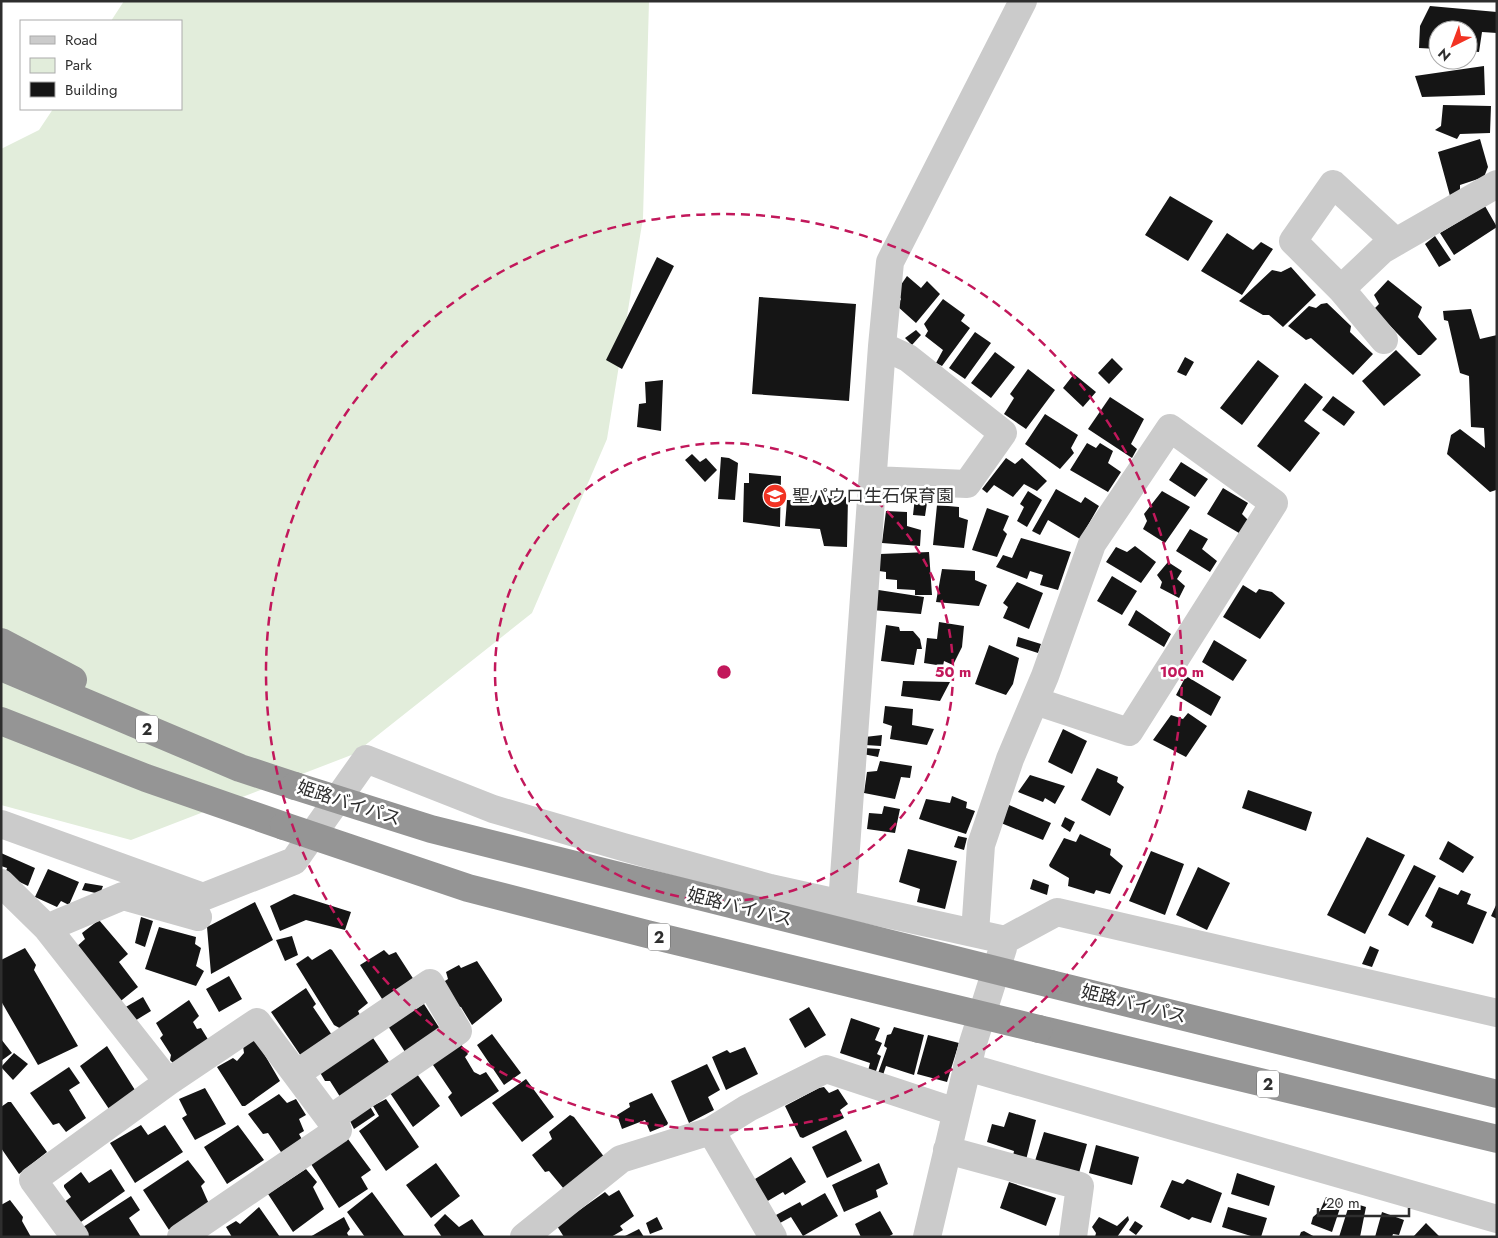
<svg xmlns="http://www.w3.org/2000/svg" width="1498" height="1238" font-family="Jost,'Noto Sans JP',sans-serif">
<style>
.green{fill:#e2eddb}
.building{fill:#151515}
.lines{fill:none;stroke-linecap:round;stroke-linejoin:round}
.street{stroke:#cbcbcb;stroke-width:28}
.highway{stroke:#959595;stroke-width:28}
.highway-bridge{stroke:#959595;stroke-width:28}
.ring{fill:none;stroke:#c2185b;stroke-width:2.5;stroke-dasharray:9 6}
.labels{text-anchor:middle;stroke-width:5;stroke-linejoin:round;paint-order:stroke}
.shield{fill:#fff;stroke:#6d6d6d;stroke-width:1}
.shield-label{font-size:16px;font-weight:bold;fill:#2e2e2e}
.poi-label{font-size:18px;fill:#2e2e2e;stroke:#fff;text-anchor:start}
.street-label{font-size:18px;fill:#2e2e2e;stroke:#fff}
.centre{fill:#c2185b;stroke:#fff;stroke-width:2.5}
.ring-label{font-size:15px;text-anchor:middle;font-weight:bold;fill:#c2185b;stroke:#fff;stroke-width:5;stroke-linejoin:round;paint-order:stroke}
</style>
<rect width="100%" height="100%" fill="#fff"/>
<path class="green" d="M124,1h525l-6,217 -36,221 -75,174 -178,141 -223,86 -130,-35v-656l38,-19 14,-21h128v-88h-70z"/>
<path class="building" d="M1430,6l67,6v21l-15,-1 -3,20 -11,-1v-21h-30v19l-19,-1 1,-22z
M1484,66l1,29 -63,2 -7,-21z
M1443,105l48,1 -1,27 -30,1 -3,5 -22,-9 6,-4z
M1480,139l8,28 -4,10 -24,8v8l-10,3 -12,-44z
M1170,196l43,25 -25,40 -43,-26z
M1485,206l12,21 -43,28 -14,-22z
M1227,233l26,17 8,-8 12,7 -31,46 -41,-24z
M1435,236l16,24 -12,7 -14,-23z
M657,257l17,9 -52,103 -16,-9z
M1291,267l25,28 -33,32 -14,-12h-6l-24,-14 33,-31 9,2z
M907,276l14,12 6,-7 13,13 -24,29 -19,-17 4,-7 -5,-7z
M1388,280l34,27 -4,10 19,22 -16,16h-3l-44,-46 5,-5 -5,-9z
M759,297l97,7 -7,97 -97,-7z
M943,299l22,16 -4,6 9,7 -28,38 -6,-3 7,-13 -18,-14 3,-5 -4,-7z
M1327,303l24,23 -1,6 23,22 -20,21 -42,-37 -5,2 -18,-14 21,-20 7,2 5,-4z
M1471,309l9,30 17,-4v138l-1,17 -6,2 -43,-38 4,-19 9,-6 25,19 -1,-20 -13,-1 -2,-51 -9,-3 -12,-52 -4,-1 -1,-9z
M916,330l5,5 -9,10 -7,-7z
M975,332l16,11 -26,36 -16,-11z
M1396,350l25,25 -37,31 -22,-25z
M995,352l20,15 -24,31 -20,-15z
M1185,357l9,5 -8,14 -9,-4z
M1112,358l11,11 -14,15 -11,-11z
M1258,360l21,16 -37,49 -22,-17z
M1028,369l27,21 -29,39 -22,-15 10,-16 -4,-4z
M1074,374l22,18 -13,15 -20,-19z
M663,380l-2,51 -24,-4 2,-23 7,-1 -1,-21z
M1305,383l18,14 -19,24 16,12 -30,39 -33,-26z
M1333,396l22,16 -11,14 -22,-16z
M1110,397l34,22 -13,25 6,5 -5,9 -44,-29z
M1045,414l33,21 -7,13 3,5 -14,16 -35,-25z
M1087,443l9,5 4,-5 13,8 -5,12 13,9 -13,20 -38,-22z
M692,454l8,8 6,-4 11,12 -12,12 -20,-22z
M721,457l8,1 9,5 -3,37 -17,-1z
M1006,458l9,6 7,-6 25,23 -10,10 -13,-7 -11,13 -19,-12 -7,8 -5,-4z
M1181,462l27,17 -13,18 -26,-17z
M749,473l32,3 -1,51 -37,-5 1,-39h5z
M1223,488l25,15 -6,11 7,7 -10,12 -32,-19z
M1056,489l25,14 4,-6 14,9 -19,33 -32,-19 -8,15 -8,-4z
M1028,491l14,9 -15,27 -10,-6 7,-14 -4,-3z
M1162,491l28,16 -25,36 -22,-14 4,-8 -3,-7z
M810,495l38,2 -1,50 -23,-1 -4,-17 -35,-3 2,-26 22,1z
M928,496l-3,20 -12,-1 2,-18z
M937,505l22,2v10l9,3 -4,28 -31,-3z
M987,508l22,8 -6,14 4,4 -10,23 -25,-7z
M886,511l21,1v14l14,4 -1,16 -38,-3z
M1190,529l18,10 -6,10 15,12 -7,11 -34,-21z
M1021,538l50,14 -13,38 -18,-5 3,-10 -13,-4 -3,8 -31,-12 7,-12 9,3z
M1135,546l21,16 -15,21 -35,-21 10,-15 11,5z
M929,552l3,43h-17v-5l-18,-1v-9l-11,-1v-7l-7,-1 1,-17z
M1168,562l14,9 -5,8 8,7 -6,12 -19,-10 2,-6 -5,-7z
M942,569l33,2v9l12,5 -8,21 -43,-4z
M1112,576l25,15 -15,24 -25,-14z
M1017,582l26,11 -14,36 -26,-11 5,-11 -5,-4z
M1243,585l13,8 3,-4 13,3 13,11 -25,36 -37,-22z
M872,589l52,8 -3,17 -50,-4z
M1136,610l35,24 -7,13 -36,-22z
M939,622l25,4 -2,21 -9,18 -9,-4 -1,5 -19,-3 3,-25 10,1z
M886,625l13,2 1,4h13l7,8 2,10h-5l-3,16 -33,-4z
M1018,637l23,7 -3,9 -22,-7z
M1214,640l33,20 -14,21 -31,-19z
M989,645l30,13 -6,26 -7,11 -31,-11z
M1186,676l35,21 -10,19 -35,-21z
M903,681l47,1 -10,19 -39,-5z
M885,706l28,3 -1,16 22,4 -7,16 -37,-6 2,-13 -9,-3z
M1188,713l19,13 -21,31 -33,-17 18,-25 12,4z
M1063,729l24,12 -15,33 -24,-12z
M882,735l-1,11 -16,-1v-8z
M863,748l17,1 -2,8 -15,-3z
M880,761l32,5 -2,12 -9,-1 -6,22 -31,-6 3,-21 10,-1z
M1097,768l21,9 -1,5 7,5 -14,29 -29,-16z
M1030,775l35,11 -10,18 -10,-6 -2,4 -25,-10z
M1248,790l64,22 -6,19 -64,-23z
M952,796l15,6 -1,6 9,3 -9,23 -47,-15 7,-20 24,4z
M1009,805l42,18 -8,17 -42,-17z
M884,806l16,3 -5,24 -28,-4 2,-16 13,1z
M1065,817l10,5 -5,10 -9,-6z
M1080,834l31,15 -1,6 13,11 -13,28 -14,-4 -2,4 -26,-8 1,-8 -19,-11 -1,-2 15,-27 12,4z
M958,836l9,2 -3,12 -10,-3z
M1367,837l38,18 -40,79 -38,-19z
M1448,841l26,16 -11,16 -24,-14z
M908,849l49,12 -12,48 -28,-7 3,-13 -21,-7z
M1151,851l33,13 -19,51 -36,-14z
M1,853l34,15 -7,18 -23,-11 2,-7 -6,-2z
M1414,865l22,11 -28,50 -20,-11z
M1198,867l32,16 -23,47 -31,-15z
M48,869l31,13 -10,23 -8,-4 -4,6 -22,-10z
M1033,879l16,6 -2,10 -17,-6z
M85,883l18,3 -3,8 -18,-4z
M1439,887l19,8 3,-5 10,4 -4,10 20,8 -14,32 -42,-17 2,-5 -8,-6z
M294,894l57,18 -6,18 -39,-10 -26,11 -10,-25z
M255,902l18,38 -62,34 -4,-47z
M1497,903v16l-6,-3z
M141,917l12,4 -8,26 -10,-4z
M99,920l29,34 -9,8 19,25 -21,17 -43,-55 11,-10 -3,-6z
M159,927l37,10 -1,7 6,4 -5,18 8,5 -8,15 -51,-17z
M292,936l6,19 -13,6 -9,-21z
M1370,946l9,4 -7,17 -10,-3z
M25,948l11,17 -2,5 44,76 -40,19 -37,-64v-41z
M330,949l2,1 36,53 -10,8 4,8 -17,12 -11,-6 -38,-61 12,-8 4,4z
M384,950l5,5 7,-3 20,31 -30,22 -26,-40z
M477,961l25,38v2l-30,24 -11,-18 -7,-1 -12,-23 6,-4 -2,-7 13,-7 2,3z
M229,976l13,23 -23,13 -13,-23z
M306,988l10,16 -3,3 21,31 -31,21 -32,-47z
M143,997l8,14 -18,11 -9,-14z
M189,1000l10,16 -6,6 4,7 4,-1 8,13 -34,24 -5,-5 1,-5 -11,-17 3,-3 -7,-12z
M424,1004l18,28 -33,26 -21,-32z
M809,1007l17,28 -21,13 -16,-29z
M851,1018l29,10 -5,12 7,3 -5,11 4,2 -6,18 -7,-3 2,-8 -30,-10z
M894,1027l30,8 -10,40 -28,-9 -4,12 -5,-2 10,-28 -3,-2 3,-11 4,-1z
M492,1034l29,39 -17,12 -27,-40z
M371,1035l20,30 -47,38 -14,-22h-5l-7,-12z
M928,1035l31,8 -12,39 -30,-8z
M1,1039l11,14 -11,8z
M254,1040h2l24,41 -35,25h-3l-25,-39 16,-9 4,3 7,-8 -1,-7z
M460,1043l8,11 -3,3 9,15 6,3 6,-3 13,19 -38,26 -13,-20 4,-4 -21,-31z
M107,1046l28,44 -26,19 -29,-43z
M745,1047l13,27 -32,16 -14,-33 15,-7 3,3z
M14,1053l14,11 -15,16 -12,-13z
M707,1064l13,26 -12,7 6,13 -25,13 -18,-42z
M69,1067l11,16 -11,7 17,28 -20,14 -7,-9 -6,2 -23,-32z
M417,1074l23,32 -27,21 -23,-34z
M526,1079l28,38 -32,25 -30,-39z
M824,1087l5,6 9,-4 10,15 -8,6 4,8 -41,20 -3,-1 -15,-31 34,-18z
M205,1088l21,36 -31,16 -13,-22 5,-3 -8,-16z
M652,1093l16,30 -1,2 -17,7 -5,-12 -23,9 -5,-14 13,-8 -1,-4z
M279,1094l8,9 9,-4 10,16 -7,4 5,12 -5,3 5,9 -21,12 -15,-22 -5,1 -15,-20z
M386,1099l33,48 -33,24 -27,-40 20,-15 -6,-10z
M8,1102h3l36,50 -28,22 -18,-26v-41z
M368,1103l7,12 -21,14 -7,-14z
M1009,1112l27,8 -10,40 -13,-4 1,-5 -27,-9 5,-18 12,3z
M570,1115l4,2 31,41 -41,31 -15,-18 -4,1 -13,-17 20,-16 -3,-7z
M141,1125l7,10 17,-10 18,27 -48,31 -25,-40z
M238,1125l26,35 -37,24 -23,-37z
M846,1130l16,31 -35,17 -15,-31z
M1044,1132l43,12 -8,29 -44,-12z
M348,1139l23,31 -10,7 7,12 -29,19 -28,-44z
M1096,1145l43,12 -7,28 -43,-12z
M791,1157l15,25 -21,13 -2,-3 -17,10 -11,-23z
M188,1160l17,22 -4,4 8,18 -40,26 -26,-40z
M436,1163l24,33 -29,22 -25,-33z
M879,1163l9,21 -12,6 2,7 -34,15 -12,-27z
M111,1169l14,22 -47,33 -15,-21 8,-6 -7,-10v-2l17,-13 8,11z
M306,1169l11,13 -4,5 11,22 -31,23 -25,-38z
M1237,1173l38,13 -6,20 -38,-12z
M1187,1179l35,14 -11,30 -19,-6 -3,3 -29,-13 12,-27 11,4z
M1009,1182l47,16 -10,28 -46,-18z
M619,1190l15,26 -14,10 3,4 -12,7h-47l-7,-11 48,-34 4,4z
M372,1192l33,45h-40l-18,-25z
M825,1193l13,23 -35,20 -12,-19 -11,6 -4,-8 24,-13 2,4z
M131,1196l9,14 -11,8 12,19h-56l-5,-8z
M1326,1197l16,5 -10,30 -21,-8 2,-7 7,-6z
M10,1200l13,17 -1,4 9,16h-30v-32z
M1350,1202l16,5 -6,30h-21z
M259,1207l21,30h-48l-6,-10 10,-6 4,3z
M1228,1207l39,11 -6,19h-7l-32,-10z
M880,1211l13,23 -5,3h-27l-6,-13z
M1382,1212l22,8 -5,15 -6,-1 -1,3h-17z
M445,1214l14,13 13,-8 13,18h-43l-8,-12z
M1128,1216l1,4 -12,17h-22l1,-4 -4,-6 7,-10 18,9z
M344,1217l6,12 -3,4 2,4h-39z
M657,1217l6,12 -13,5 -4,-11z
M1135,1221l8,5 -7,9 -7,-5z
M1426,1223l14,14h-27z
M639,1229l5,8h-21z
M1304,1231l11,6h-16l2,-5z"/>
<g class="lines">
<path class="street" d="M1341,289l41,-39 115,-66
M1384,340l-43,-51 -48,-48 40,-57 63,58
M873,480l94,4 36,-51 -95,-75 -26,-12
M1,824l202,73 91,-36 72,-102 127,50 130,38 147,41 235,52 52,-28 440,101
M1,883l46,45 121,154 89,-60 81,108 -157,107
M842,904l40,-558 8,-84 133,-261
M47,928l76,-32 75,21
M975,933l6,-88 29,-86 35,-83 47,-132 78,-116 104,75 -145,229 -94,-31
M967,1067l530,152
M296,1074l134,-91 28,48 -128,88
M711,1131l62,106
M947,1150l133,36 -7,51
M75,1237l-42,-57 135,-98
M524,1237l97,-78 90,-28 37,-23 78,-39 130,43
M927,1237l46,-194 30,-95"/>
<path class="highway" d="M1,642l72,38
M1,667l239,101 55,18
M1,721l145,57 138,48
M1051,984l446,110
M1039,1029l458,110"/>
<path class="highway-bridge" d="M295,786l136,43 620,155
M284,826l184,62 179,46 392,95"/>
</g>
<g class="ring">
<circle cx="724" cy="672" r="229"/>
<circle cx="724" cy="672" r="458"/>
</g>
<defs>
<g id="school-disc" transform="scale(1.25)"><circle r="9.5" fill="#f23323" stroke="#fff"/><path d="M0-5L7-2L0 1L-7-2ZM-4 1L0 2.5L4 1V4Q0 6-4 4Z" fill="#fff"/></g>
</defs>
<g fill-rule="evenodd">
<use href="#school-disc" x="775" y="496"/>
</g>
<g class="labels">
<g class="shield">
<rect x="136" y="715.5" width="22" height="27" rx="4"/>
<rect x="648" y="923.5" width="22" height="27" rx="4"/>
<rect x="1257" y="1070.5" width="22" height="27" rx="4"/>
</g>
<g class="shield-label">
<text x="147" y="735">2</text>
<text x="659" y="943">2</text>
<text x="1268" y="1090">2</text>
</g>
<g class="poi-label">
<text x="792" y="502">聖パウロ生石保育園</text>
</g>
<g class="street-label">
<text transform="translate(349 803) rotate(18)" y="6">姫路バイパス</text>
<text transform="translate(740 907) rotate(14)" y="6">姫路バイパス</text>
<text transform="translate(1134 1004) rotate(14)" y="6">姫路バイパス</text>
</g>
</g>
<circle cx="724" cy="672" r="8" class="centre"/>
<g class="ring-label">
<text x="953" y="677">50 m</text>
<text x="1182" y="677">100 m</text>
</g>
<rect width="1498" height="1238" fill="none" stroke="#2e2e2e" stroke-width="5"/>
<rect x="20" y="20" width="162" height="90" fill="#ffffff" stroke="#ababab"/>
<rect x="30" y="36" width="25" height="8" fill="#cbcbcb" stroke="#ababab"/>
<text x="65" y="45" font-size="15" fill="#2e2e2e">Road</text>
<rect x="30" y="58" width="25" height="15" fill="#e2eddb" stroke="#ababab"/>
<text x="65" y="70" font-size="15" fill="#2e2e2e">Park</text>
<rect x="30" y="82" width="25" height="15" fill="#151515" stroke="#ababab"/>
<text x="65" y="95" font-size="15" fill="#2e2e2e">Building</text>
<g transform="translate(1453 45) rotate(222)"><circle r="24" fill="#ffffff" stroke="#ababab"/>
<path d="M0-4L9 19L0 12L-9 19Z" fill="#f23323"/>
<text y="-8" font-size="14" font-weight="bold" text-anchor="middle" fill="#2e2e2e">N</text>
</g>
<path d="M1318 1208v8h91v-8" fill="none" stroke="#2e2e2e" stroke-width="2.5"/>
<text x="1326" y="1208" font-size="15" fill="#2e2e2e" stroke="#ffffff" stroke-width="4" paint-order="stroke">20 m</text>
</svg>
